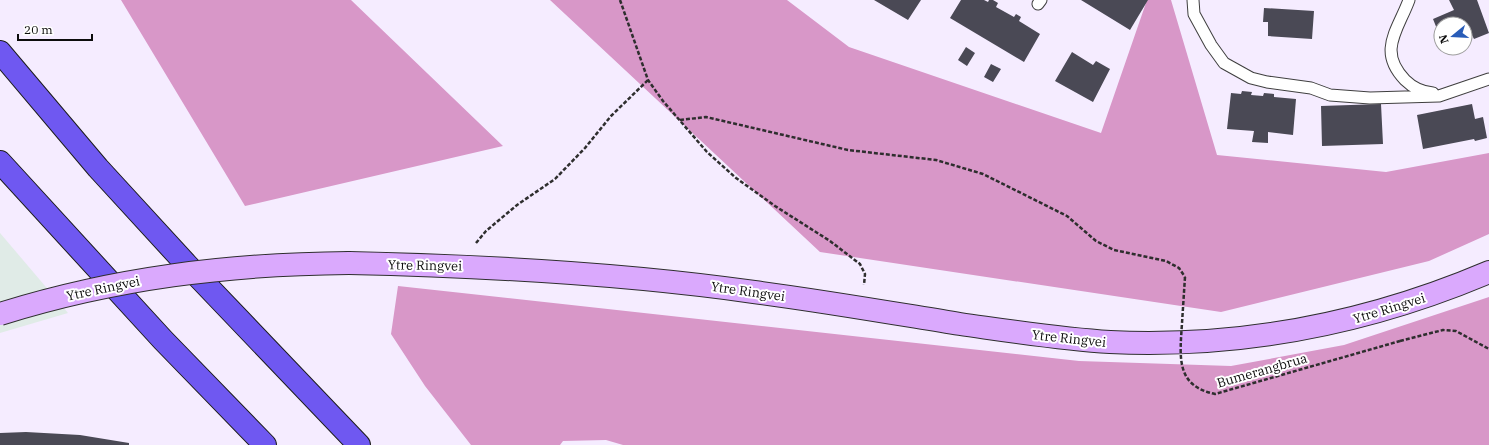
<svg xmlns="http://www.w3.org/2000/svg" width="1489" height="445" font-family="'IBM Plex Serif',serif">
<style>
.industrial{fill:#e0ebe7}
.forest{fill:#d897c8}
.building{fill:#4a4955}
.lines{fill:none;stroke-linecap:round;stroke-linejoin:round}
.service-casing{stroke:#3f3f3f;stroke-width:13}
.secondary-casing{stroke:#2e2e2e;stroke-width:24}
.motorway-casing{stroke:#1d1d1d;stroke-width:24}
.path{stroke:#2e2e2e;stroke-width:2.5;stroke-dasharray:4 2;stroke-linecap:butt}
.service{stroke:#fff;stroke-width:11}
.secondary{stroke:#daa9fd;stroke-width:22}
.motorway{stroke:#6f58f1;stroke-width:22}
.secondary-bridge-casing{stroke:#2e2e2e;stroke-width:24;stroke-linecap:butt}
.path-bridge{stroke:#2e2e2e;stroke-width:2.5;stroke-dasharray:4 2;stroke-linecap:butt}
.secondary-bridge{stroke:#daa9fd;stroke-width:22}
.labels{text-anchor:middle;stroke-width:4;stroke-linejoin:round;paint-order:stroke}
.street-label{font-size:13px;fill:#0c0c0c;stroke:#fff}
</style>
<rect width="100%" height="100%" fill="#f5ecff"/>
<path class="industrial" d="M0,233l68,80 -68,20z"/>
<path class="forest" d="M121,0h230l152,146 -258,60z
M550,0h237l62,47 252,86 46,-133h24l46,155 169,17 103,-19v81l-60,27 -208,51 -401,-60z
M398,286l681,75 152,5 113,-21 145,-48v148h-866l-17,-5 -43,1 -3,4h-89l-46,-59 -34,-52z"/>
<path class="building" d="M874,0h47l-13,20z
M961,0h23l4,2 1,-2h4l5,3 -2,4 18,10 2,-3 5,3 -2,4 21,13 -16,28 -74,-44z
M1081,0h67l-18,30z
M1449,0h28l12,33 -15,6 -3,-6 -6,2v-11h-24v15l-8,-20 21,-9z
M1264,8l50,3 -2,28 -44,-3v-14h-5z
M966,47l9,6 -8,13 -9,-6z
M1072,52l21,13 3,-4 14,8 -17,33 -38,-21z
M991,64l10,5 -8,13 -9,-5z
M1242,91l10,1 -1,3 12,1 1,-3 10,1v3l22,2 -3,36 -25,-3v11l-16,-1 2,-11 -27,-2 4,-36 10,1z
M1381,104l2,40 -61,2 -1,-40z
M1472,104l3,15 8,-2 4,21 -12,3 -1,-2 -51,10 -6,-34z
M26,432l54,3 49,8v2h-129v-12z"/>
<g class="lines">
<g class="service-casing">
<path id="service" d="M1193,0l1,14 17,31 13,18 27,15 16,4 44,6 19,7 40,3 69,-2 50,-17
M1409,0c-11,30 -32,51 -4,80 7,7 17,12 28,13
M1038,4l3,-4"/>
</g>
<g class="secondary-casing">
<path id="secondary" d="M349,263c136,3 271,10 405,29 69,9 138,21 206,32 50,7 100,15 150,18 131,6 259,-19 379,-70"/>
</g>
<g class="motorway-casing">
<path id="motorway" d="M0,52l98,116 89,97 172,180
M0,162l163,178 102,105"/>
</g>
<path class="path" d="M620,0l28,80 15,21 44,51 29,26 39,28 55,35 30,23 5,10 -1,11
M680,120l26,-3 142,33 88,10 47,14 84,42 29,25 18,9 52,11 13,7 6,9
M476,243l10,-12 31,-26 38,-26 30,-31 26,-32 37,-36
M1400,341l43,-11 13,1 33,18"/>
<use href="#service" class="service"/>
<use href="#secondary" class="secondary"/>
<use href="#motorway" class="motorway"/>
<g class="secondary-bridge-casing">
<path id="secondary-bridge" d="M0,314c115,-36 229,-50 349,-51"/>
</g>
<path class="path-bridge" d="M1185,277c-1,15 -2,31 -3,46 -2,33 -7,63 33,71l185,-53"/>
<use href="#secondary-bridge" class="secondary-bridge"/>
</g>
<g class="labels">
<g class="street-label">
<text transform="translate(425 265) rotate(1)" y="5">Ytre Ringvei</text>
<text transform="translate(103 288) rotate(-12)" y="5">Ytre Ringvei</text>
<text transform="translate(748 291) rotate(8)" y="5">Ytre Ringvei</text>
<text transform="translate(1389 308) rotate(-17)" y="5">Ytre Ringvei</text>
<text transform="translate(1069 338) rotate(6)" y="5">Ytre Ringvei</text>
<text transform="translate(1262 370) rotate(-16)" y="5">Bumerangbrua</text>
</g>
</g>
<g transform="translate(1453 36) rotate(252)"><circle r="19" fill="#ffffff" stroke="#9e9e9e"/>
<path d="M0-3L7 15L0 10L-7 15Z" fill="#285cb8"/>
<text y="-6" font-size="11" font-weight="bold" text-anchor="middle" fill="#0c0c0c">N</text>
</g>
<path d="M18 34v6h74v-6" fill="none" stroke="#0c0c0c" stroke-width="2"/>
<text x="24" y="34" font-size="12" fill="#0c0c0c" stroke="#ffffff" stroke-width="3" paint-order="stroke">20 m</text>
</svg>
